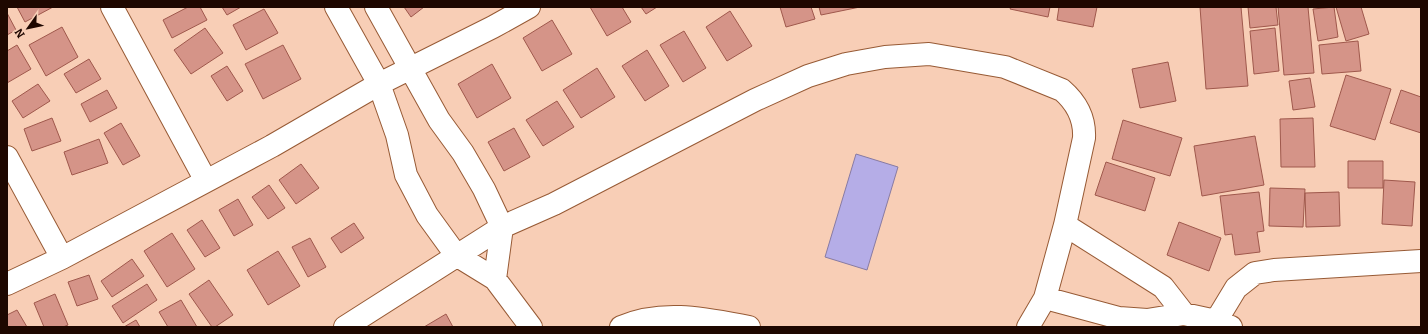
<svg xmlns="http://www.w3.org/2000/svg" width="1428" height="334" font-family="Bitter,serif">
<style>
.water{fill:#b5ade7;stroke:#887ba2}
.building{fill:#d59488;stroke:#9f584c}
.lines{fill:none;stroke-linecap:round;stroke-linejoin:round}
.minor-casing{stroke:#975a35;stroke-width:24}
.minor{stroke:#fff;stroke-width:22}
</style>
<rect width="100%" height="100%" fill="#f8ceb6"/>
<path class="water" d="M856,154l42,13 -31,103 -42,-13z"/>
<path class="building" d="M17,7h36l-28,15z
M188,7h12l7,13 -35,18 -9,-18z
M222,7h19l-14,8z
M404,7h20l-13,10z
M590,7h32l9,15 -24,14z
M641,7h16l-11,7z
M780,7h31l4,12 -29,8z
M819,7h41l-39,8z
M1011,7h39l-2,10 -38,-8z
M1059,7h38l-4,20 -36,-7z
M1200,7h41l7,79 -42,3z
M1248,7h28l2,18 -28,3z
M1278,7h30l6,66 -30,2z
M1334,7l4,30 -20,4 -5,-32z
M1336,7h25l8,27 -23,7z
M264,9l14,24 -32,17 -13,-25z
M730,11l22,35 -25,15 -21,-34z
M7,13l9,17 -9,5z
M552,20l20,34 -30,17 -19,-33z
M62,27l16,30 -32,19 -17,-31z
M205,28l18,25 -32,21 -17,-24z
M1275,28l4,43 -25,3 -4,-43z
M684,31l22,37 -23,14 -23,-37z
M1358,41l3,30 -39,3 -3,-29z
M17,45l14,24 -24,14v-32z
M283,45l18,34 -38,20 -18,-35z
M647,50l22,36 -24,15 -23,-35z
M89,59l12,20 -25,14 -12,-19z
M1168,62l8,39 -36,7 -8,-39z
M492,64l19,34 -34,20 -19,-34z
M227,66l16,25 -16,10 -16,-25z
M597,68l18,29 -34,21 -18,-28z
M1346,75l45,14 -16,51 -45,-14z
M1310,78l5,29 -22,3 -4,-29z
M38,84l12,17 -27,17 -11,-17z
M107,90l10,18 -27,14 -9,-18z
M1401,90l20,7v36l-31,-10z
M557,101l17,26 -31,19 -17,-26z
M52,118l9,23 -29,10 -8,-22z
M1313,118l2,49h-34l-1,-48z
M1123,120l59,18 -12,38 -58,-17z
M121,123l19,33 -17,9 -19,-32z
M514,128l16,29 -26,14 -16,-29z
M1255,136l9,49 -62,11 -8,-50z
M99,139l9,24 -36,12 -8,-23z
M1348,161h35v27h-35z
M1106,162l49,16 -10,33 -50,-16z
M301,164l18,24 -23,16 -17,-24z
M1384,180l31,2 -3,44 -30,-2z
M269,185l16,23 -17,11 -16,-22z
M1270,188l35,1 -2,38 -34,-1z
M1259,192l5,39 -7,1 3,20 -25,3 -3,-21 -7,1 -5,-39z
M1339,192l1,34 -34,1 -1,-34z
M238,199l15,26 -19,11 -15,-26z
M202,220l18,28 -15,9 -18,-27z
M1179,222l42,16 -12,33 -42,-16z
M354,223l10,15 -23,15 -10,-15z
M172,233l23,36 -28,18 -23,-36z
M310,238l16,29 -18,10 -16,-30z
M278,251l22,35 -32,19 -21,-35z
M132,259l12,17 -32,21 -11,-16z
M89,275l9,24 -21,7 -9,-24z
M209,280l24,35 -18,12h-3l-23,-33z
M147,284l10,16 -34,23 -11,-17z
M55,294l13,31 -5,2h-19l-10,-24z
M181,300l16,27h-29l-9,-15z
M17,310l10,17h-20v-12z
M446,314l7,13h-29z
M136,320l4,7h-16z"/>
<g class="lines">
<g class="minor-casing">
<path id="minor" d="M112,7l94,174
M336,7l43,77 18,51 9,40 21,40 29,40 39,24 36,48
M376,7l63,113 24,33 21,36 18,38 -7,52
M7,157l55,101
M1065,225l98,62 21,27
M7,284l55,-26 210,-112 107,-62 114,-57 36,-20
M1045,298l74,20 28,2 37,-6 32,7 15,6
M345,327l157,-100 52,-23 201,-104 53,-24 38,-12 39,-7 44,-3 76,13 57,23c15,13 23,29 22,48l-19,87 -20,73 -17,29
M621,327c42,-18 85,-8 128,0
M1214,327l2,-6 20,-33 19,-15 19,-3 147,-9"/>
</g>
<use href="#minor" class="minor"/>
</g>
<rect width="1428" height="334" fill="none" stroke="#1e0700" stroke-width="16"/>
<g transform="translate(28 28) rotate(237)" stroke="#f8ceb6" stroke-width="3" paint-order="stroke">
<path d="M0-3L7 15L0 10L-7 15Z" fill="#1e0700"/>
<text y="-6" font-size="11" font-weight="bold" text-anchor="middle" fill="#1e0700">N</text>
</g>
</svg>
